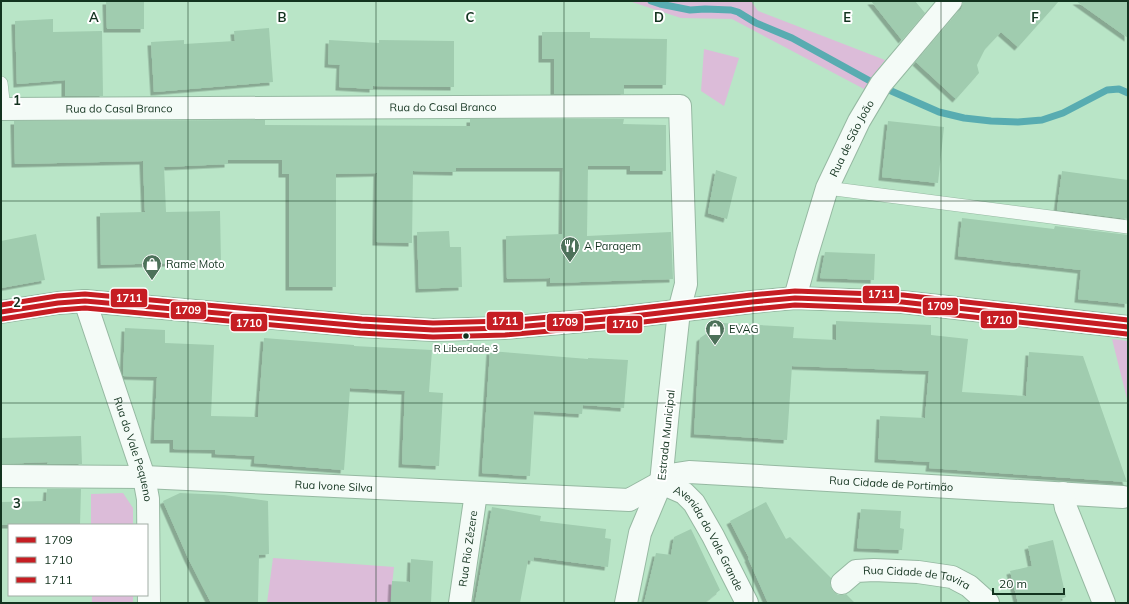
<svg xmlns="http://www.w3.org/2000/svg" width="1129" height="604" font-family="Mulish,sans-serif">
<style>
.green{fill:#dcbcd9}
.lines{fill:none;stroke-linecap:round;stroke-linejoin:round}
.stream{stroke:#58acb1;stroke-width:7}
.building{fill:#a0ccaf;filter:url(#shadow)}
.lane-casing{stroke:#96b9a2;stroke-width:14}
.street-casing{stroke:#96b9a2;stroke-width:24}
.secondary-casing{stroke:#96b9a2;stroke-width:24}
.lane{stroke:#f4fbf7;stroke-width:13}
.street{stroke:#f4fbf7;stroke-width:22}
.secondary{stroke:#edf4f2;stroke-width:22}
.bus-1-casing{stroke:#fff;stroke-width:8}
.bus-2-casing{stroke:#fff;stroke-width:8}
.bus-3-casing{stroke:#fff;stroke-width:8}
.bus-1{stroke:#c61d23;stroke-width:5}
.bus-2{stroke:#c61d23;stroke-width:5}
.bus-3{stroke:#c61d23;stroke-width:5}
.grid{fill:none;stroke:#13331f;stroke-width:1;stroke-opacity:0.55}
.bus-dot{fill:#13331f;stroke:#fff;stroke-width:1.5}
.labels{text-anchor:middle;stroke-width:4;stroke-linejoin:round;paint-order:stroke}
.bus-label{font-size:10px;fill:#13331f;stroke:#fff}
.street-label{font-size:11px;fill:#13331f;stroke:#fff}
.poi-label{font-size:11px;fill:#13331f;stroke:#fff;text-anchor:start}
.grid-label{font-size:13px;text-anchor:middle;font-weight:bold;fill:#13331f;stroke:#fff;stroke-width:4;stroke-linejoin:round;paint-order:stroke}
.line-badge{stroke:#fff;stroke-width:1.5}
.badge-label{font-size:11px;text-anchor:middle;font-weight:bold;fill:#fff}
</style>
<defs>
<filter id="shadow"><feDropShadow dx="-3.5" dy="3.5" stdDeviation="0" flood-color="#0004"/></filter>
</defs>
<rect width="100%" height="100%" fill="#b9e5c7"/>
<path class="green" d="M629,1h122l7,10 127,49 -21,29 -132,-70 -51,-1z
M704,49l35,9 -15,48 -23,-15z
M1112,339l16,2v62z
M123,493l10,15v17h-42v-31z
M273,558l121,9 -4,36h-123z
M92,595h41v8h-41z"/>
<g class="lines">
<path class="stream" d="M651,1l9,3 30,6 15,-1 26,1 7,2 18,11 36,15 78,43
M889,90l50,22 25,6 27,3 27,1 24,-2 21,-7 44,-23 12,-1 9,4"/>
</g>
<path class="building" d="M106,1h38v28h-37z
M871,1h44l10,12 -23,27z
M963,1h96l-41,46 -17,-15 -16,17 -8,16 2,8 -23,26 -40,-37 45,-53 2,-5z
M1076,1h52v37z
M53,19v13l49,-1 1,65h-38v-16l-48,4 -2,-63z
M269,28l4,54 -119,10 -3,-50 33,-2v4l51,-3 -1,-10z
M542,32h48v6l77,1 -1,46h-42v9h-70v-35h-12z
M329,40l50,3v-3l75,1v46l-81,-1v3l-34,-2 1,-22 -12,-1z
M470,119h154l-1,5 43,1v46h-36v-5h-42l-1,70 84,-4 2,47 -123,4v-5l-43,1 -1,-43 56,-2 1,-66h-107v4l-43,-1 -1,72 -36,-1 1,-69 -41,1v113h-47v-113h-7v-14h-54v4l-64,3 2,45 54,-1 1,53 -50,1v-2l-70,2 -1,-52 45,-1 -2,-51 -128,3 -1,-43 251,-1v5l205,1z
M888,121l56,6 -6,56 -56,-6z
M716,170l21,7 -10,42 -19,-6z
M1062,171l66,9v39l-71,-9z
M962,218l92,11 1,-3 73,9v69l-50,-5 3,-29 -123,-14z
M449,231l1,16h11l1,40 -43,2 -2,-57z
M36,234l9,46 -44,8v-47z
M825,252l50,2 -1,26 -54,-2z
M836,321l95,4v10l37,4 -6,53 64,4 3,-44 54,4 44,126 -198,-14 1,-6 -52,-3 2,-43 45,2 4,-47 -137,-5 -5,74 -93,-6 6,-96 22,-15 72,4 -1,11 43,2z
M125,328l40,2v13l49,2 -3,71 47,1 6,-79 90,7v1l78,4 -3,42 14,1 -4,73 -37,-2 3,-73 -55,-3 -6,82 -90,-7 1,-7 -40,-2v-4l-42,-1v-9h-19l3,-63 -34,-1z
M490,351l98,8v-1l40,2 -4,48 -41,-3 -1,9 -48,-3 -4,65 -48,-3z
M81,436l1,28h-35l1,-2 -47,2v-26z
M47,489h34l-1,36h-79v-23l45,-1z
M180,493l44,2 44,6 1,53 -10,1 -1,48h-47l-23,-45 -25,-57z
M766,502l20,37 4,-2 41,41 -1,7 3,6 5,4h6l2,-1 9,9h-87l-20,-45h1l-19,-37z
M492,507l49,9 -1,5 66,8 -1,9 6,1 -3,28 -74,-10 -1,4 -5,-1 -8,43h-45z
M861,509l40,2 -1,17 4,1 -2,21 -45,-2z
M691,529l29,61 -16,13h-60l12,-50 15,2 3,-18z
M1053,540l13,57 -6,2 1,4h-43l-8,-32 22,-5 -4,-20z
M411,559l22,2 -2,42h-40l1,-22 18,1z"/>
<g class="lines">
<g class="lane-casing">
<path id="lane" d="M1,83l3,26
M827,188l301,39"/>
</g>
<g class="street-casing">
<g id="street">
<path id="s1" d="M1,109l679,-3 6,178 -7,27 -11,100 -7,72 -21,50 -14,70"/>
<path id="s2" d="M795,298l12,-44 20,-66 32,-67 22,-37 70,-83"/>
<path id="s3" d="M85,301l59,176 4,22 1,104"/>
<path id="s4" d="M1,476l143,1 485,23 47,-26 13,-2 434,25"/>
<path id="s5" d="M661,483l23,10 10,10 19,33 34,67"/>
<path d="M1063,493l3,15 38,95"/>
<path id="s6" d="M842,583l14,-12 18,-1 44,2 34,5 17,9 19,17"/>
<path id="s7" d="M460,603l16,-110"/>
</g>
</g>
<g class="secondary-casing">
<path id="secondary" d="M1,312l57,-9 27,-2 276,25 72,4 71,-2 113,-10 135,-16 43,-4 107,4 226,25"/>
</g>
<use href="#lane" class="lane"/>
<use href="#street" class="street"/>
<use href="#secondary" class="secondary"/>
<g class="bus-1-casing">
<path id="bus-1" d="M1,312l57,-9 27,-2 276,25 72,4 71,-2 113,-10 135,-16 43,-4 107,4 226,25"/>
</g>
<g class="bus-2-casing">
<path id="bus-2" d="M2,319l57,-9 26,-2 275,25 73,4 72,-2 113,-10 135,-16 42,-4 106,4 226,25"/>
</g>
<g class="bus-3-casing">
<path id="bus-3" d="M1,305l56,-9 28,-2 277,25 71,4 71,-2 112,-10 135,-16 44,-4 108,4 225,25"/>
</g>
<use href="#bus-1" class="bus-1"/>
<use href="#bus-2" class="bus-2"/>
<use href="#bus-3" class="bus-3"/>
</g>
<path class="grid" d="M188,1v602M376,1v602M564,1v602M753,1v602M941,1v602M1,201h1127M1,403h1127"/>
<defs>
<g id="restaurant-pin" transform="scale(1)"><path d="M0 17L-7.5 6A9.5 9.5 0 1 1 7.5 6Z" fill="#4d715a" stroke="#fff"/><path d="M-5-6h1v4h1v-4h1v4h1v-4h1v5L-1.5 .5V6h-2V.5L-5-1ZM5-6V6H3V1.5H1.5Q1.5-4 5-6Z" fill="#fff"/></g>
<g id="shop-pin" transform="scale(1)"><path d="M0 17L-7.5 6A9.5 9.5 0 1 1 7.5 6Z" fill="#4d715a" stroke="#fff"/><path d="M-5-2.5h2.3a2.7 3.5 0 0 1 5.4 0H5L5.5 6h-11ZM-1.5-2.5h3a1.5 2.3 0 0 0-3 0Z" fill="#fff"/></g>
</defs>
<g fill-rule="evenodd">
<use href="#restaurant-pin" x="570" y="246"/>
<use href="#shop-pin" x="152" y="264"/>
<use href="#shop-pin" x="715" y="329"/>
</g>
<circle class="bus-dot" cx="466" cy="336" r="3.5"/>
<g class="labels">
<g class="bus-label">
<text x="466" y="352">R Liberdade 3</text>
</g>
<g class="street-label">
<text dy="4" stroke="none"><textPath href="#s1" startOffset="442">Rua do Casal Branco</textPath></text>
<text dy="4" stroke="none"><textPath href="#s1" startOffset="118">Rua do Casal Branco</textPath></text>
<text dy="4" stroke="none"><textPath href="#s2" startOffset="170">Rua de São João</textPath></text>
<text transform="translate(666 435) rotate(-84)" y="4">Estrada Municipal</text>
<text dy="4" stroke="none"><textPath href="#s3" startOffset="156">Rua do Vale Pequeno</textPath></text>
<text dy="4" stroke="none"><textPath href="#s4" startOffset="898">Rua Cidade de Portimão</textPath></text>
<text dy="4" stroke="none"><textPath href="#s4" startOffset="333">Rua Ivone Silva</textPath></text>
<text dy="4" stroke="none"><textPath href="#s5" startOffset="76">Avenida do Vale Grande</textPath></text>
<text dy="4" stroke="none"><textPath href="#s7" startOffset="55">Rua Rio Zêzere</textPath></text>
<text dy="4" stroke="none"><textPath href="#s6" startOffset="80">Rua Cidade de Tavira</textPath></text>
</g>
<g class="poi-label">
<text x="584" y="250">A Paragem</text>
<text x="166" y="268">Rame Moto</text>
<text x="729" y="333">EVAG</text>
</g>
</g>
<g class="grid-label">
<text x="94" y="22">A</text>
<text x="282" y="22">B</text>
<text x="470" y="22">C</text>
<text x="659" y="22">D</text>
<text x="847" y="22">E</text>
<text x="1035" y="22">F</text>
<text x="17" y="105">1</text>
<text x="17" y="307">2</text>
<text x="17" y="508">3</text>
</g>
<g class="line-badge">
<rect x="862" y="285" width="38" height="19" rx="4" fill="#c61d23"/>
<rect x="110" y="288" width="38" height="20" rx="4" fill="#c61d23"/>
<rect x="922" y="297" width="37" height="19" rx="4" fill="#c61d23"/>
<rect x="170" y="301" width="37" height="19" rx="4" fill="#c61d23"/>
<rect x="980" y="310" width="38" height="19" rx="4" fill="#c61d23"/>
<rect x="486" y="311" width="38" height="20" rx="4" fill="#c61d23"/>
<rect x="546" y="313" width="38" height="19" rx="4" fill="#c61d23"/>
<rect x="230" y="313" width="38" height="19" rx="4" fill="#c61d23"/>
<rect x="606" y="315" width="37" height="19" rx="4" fill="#c61d23"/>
</g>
<g class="badge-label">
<text x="881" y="298">1711</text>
<text x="129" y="302">1711</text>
<text x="940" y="310">1709</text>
<text x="188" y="314">1709</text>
<text x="999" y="324">1710</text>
<text x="505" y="325">1711</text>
<text x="565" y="326">1709</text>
<text x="249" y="327">1710</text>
<text x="625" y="328">1710</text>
</g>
<rect width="1129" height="604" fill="none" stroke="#13331f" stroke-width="4"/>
<rect x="8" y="524" width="140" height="72" fill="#ffffff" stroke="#a1ada5"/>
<rect x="16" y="537" width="20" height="6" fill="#c61d23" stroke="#a1ada5"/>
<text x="44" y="544" font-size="12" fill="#13331f">1709</text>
<rect x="16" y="557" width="20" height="6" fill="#c61d23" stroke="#a1ada5"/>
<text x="44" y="564" font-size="12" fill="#13331f">1710</text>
<rect x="16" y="577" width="20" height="6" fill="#c61d23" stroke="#a1ada5"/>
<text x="44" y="584" font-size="12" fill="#13331f">1711</text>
<path d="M993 588v6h71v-6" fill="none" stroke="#13331f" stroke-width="2"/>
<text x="999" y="588" font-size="12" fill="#13331f" stroke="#ffffff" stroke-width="3" paint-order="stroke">20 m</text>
</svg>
